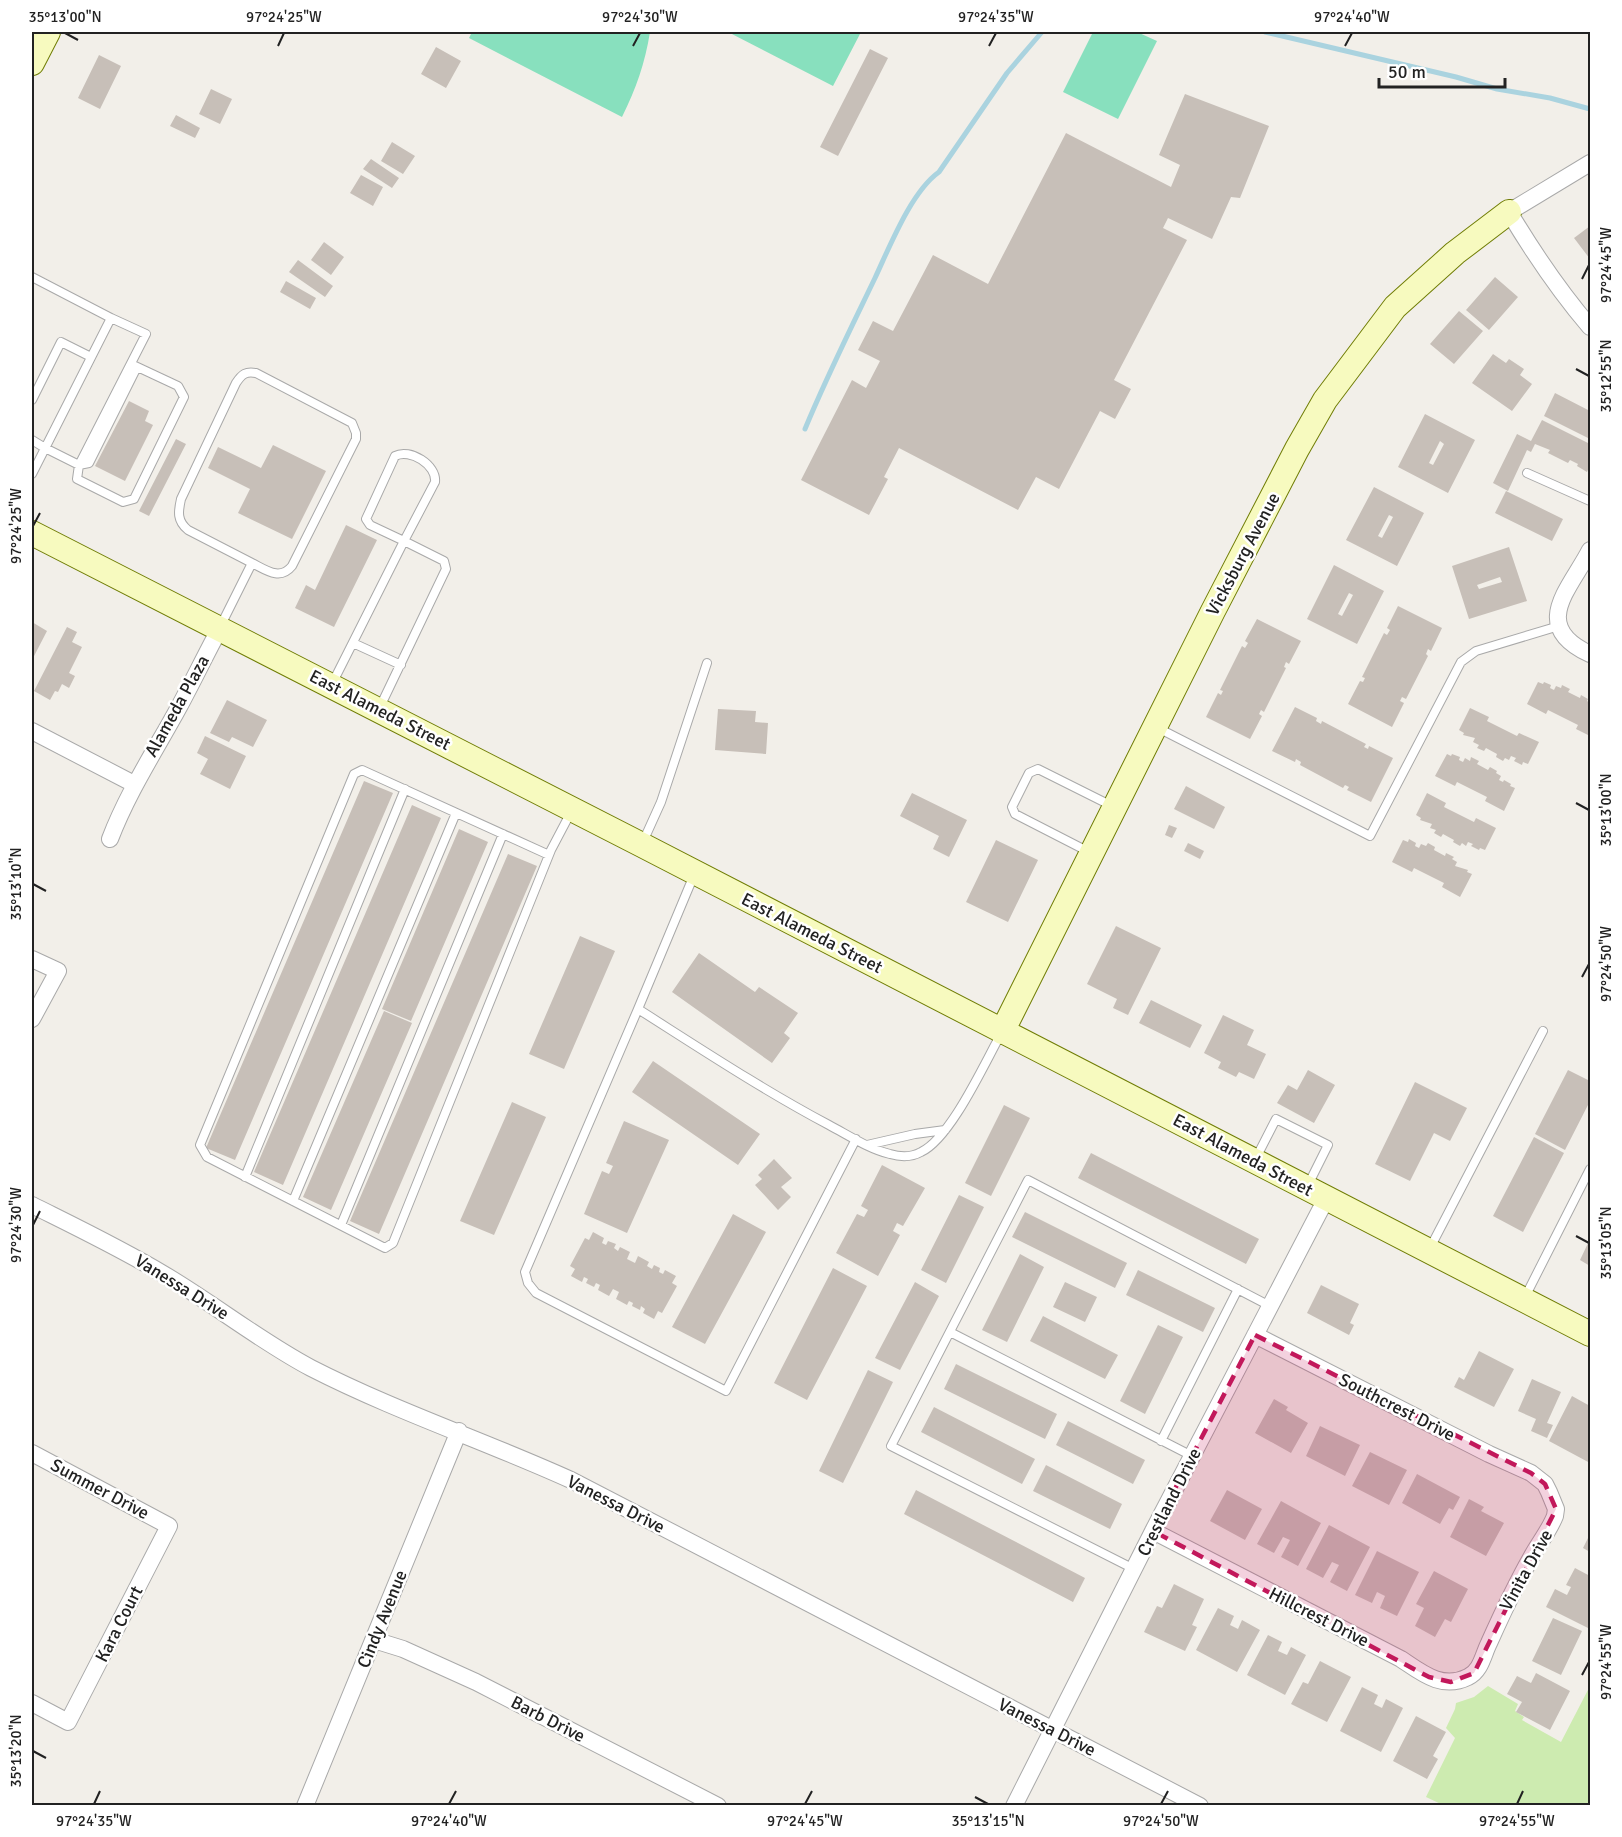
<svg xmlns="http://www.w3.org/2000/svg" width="1622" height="1837" font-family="Signika,sans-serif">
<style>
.grass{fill:#cdebb0}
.pitch{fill:#88e0be}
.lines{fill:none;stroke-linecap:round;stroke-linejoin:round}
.stream{stroke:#aad3df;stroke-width:5}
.building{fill:#c7bfb8;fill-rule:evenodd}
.lane-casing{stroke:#a9a9a9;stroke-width:10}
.street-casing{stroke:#a9a9a9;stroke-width:18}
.secondary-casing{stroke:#707d05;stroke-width:26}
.lane{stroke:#fff;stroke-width:8}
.street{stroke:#fff;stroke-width:16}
.secondary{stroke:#f7fabf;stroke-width:24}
.marked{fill:#c2185b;fill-opacity:0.2;stroke:#c2185b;stroke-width:4.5;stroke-dasharray:12 8;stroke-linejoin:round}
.ticks{fill:none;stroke:#222;stroke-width:2}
.labels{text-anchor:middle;stroke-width:5;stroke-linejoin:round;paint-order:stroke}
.street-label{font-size:18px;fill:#222;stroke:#fff}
.neatline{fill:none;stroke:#222;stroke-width:2}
.ticks-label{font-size:15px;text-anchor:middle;fill:#222}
</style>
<rect width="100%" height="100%" fill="#f2efe9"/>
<path class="grass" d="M1488,1686l30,18 -3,7 9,6 -2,3 39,22 29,-56v119h-147l-17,-8 29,-59 -9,-10 9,-19 1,-6 18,-6z"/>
<path class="pitch" d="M472,32h178c-5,31 -14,57 -28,85l-153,-79z
M728,32h133l-28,54z
M1093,32h44l20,9 -39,78 -55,-27z"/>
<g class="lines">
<path class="stream" d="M1265,32l191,45 41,12 53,9 40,11
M805,429c21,-51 46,-101 70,-151 15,-32 36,-86 64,-106l68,-99 35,-41"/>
</g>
<path class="building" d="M436,47l25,14 -15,27 -25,-14z
M870,49l18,9 -50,98 -18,-9z
M99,55l22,11 -21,43 -22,-11z
M211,89l21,10 -12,25 -21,-10z
M1185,94l84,32 -29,72 -9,-1 -19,42 -44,-21 -5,10 24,12 -73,140 17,9 -16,30 -15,-8 -41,78 -23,-12 -18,33 -119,-62 -15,29 4,2 -19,36 -68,-35 51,-100 14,8 14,-27 -22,-11 15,-29 20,10 40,-76 55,29 78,-151 105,54 9,-22 -21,-10z
M176,115l24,13 -5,10 -25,-12z
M392,142l23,14 -12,18 -22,-13z
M371,159l28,19 -7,10 -29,-19z
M361,175l22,12 -10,19 -23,-13z
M1590,226v33l-16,-21z
M324,242l20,15 -13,18 -20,-15z
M298,260l35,26 -8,11 -36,-25z
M1495,277l23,20 -29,33 -23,-20z
M286,281l30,17 -6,11 -30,-17z
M1459,311l24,20 -29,33 -24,-20z
M1493,354l13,9 3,-4 15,10 -4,6 12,9 -20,27 -40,-28z
M1555,393l35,18v28l-46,-23z
M129,401l20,10 -4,10 8,4 -28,56 -30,-15z
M1425,414l50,26 -27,53 -50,-26zM1440,441l4,3 -11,21 -4,-2z
M1542,420l48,24v21l-3,7 -10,-6 1,-2 -8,-4 -2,3 -20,-10 2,-3 -15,-6 -4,8 -4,-2 -19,41 -15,-8 24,-49 14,7z
M176,439l10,5 -37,72 -10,-5z
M273,445l53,26 -34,68 -54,-26 12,-24 -42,-21 10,-21 43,21z
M1374,487l50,26 -27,53 -51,-26zM1389,515l4,2 -11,21 -4,-2z
M1506,491l57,28 -11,22 -57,-28z
M346,525l31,15 -43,87 -39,-19 11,-23 9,5z
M1509,547l18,54 -58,18 -17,-53zM1500,577l2,5 -23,7 -2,-4z
M1334,565l50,26 -27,53 -50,-25zM1349,593l4,2 -11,21 -4,-2z
M1398,606l44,22 -11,23 -3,-2 -2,5 2,2 -22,43 -4,-2 -2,4 4,2 -12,24 -44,-23 12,-23 3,1 2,-4 -3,-1 22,-44 3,2 3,-5 -3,-2z
M1257,619l44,22 -12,23 -3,-2 -2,5 2,1 -22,44 -3,-2 -2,4 3,2 -12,23 -44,-22 12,-24 3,2 2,-4 -3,-1 22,-44 3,2 3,-5 -3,-2z
M32,622l15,9 -15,29z
M67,627l10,5 -5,10 10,5 -13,26 6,3 -6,12 -7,-4 -4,8 -3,-1 -5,9 -16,-9z
M1538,682l5,2 1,-2 7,3 -1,3 4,2 2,-4 5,2 1,-3 8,4 -2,3 12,6 1,-3 7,4 -1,2 3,2v33l-14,-7 2,-4 -30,-15 -2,4 -19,-10z
M227,700l40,20 -14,27 -21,-10 -3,5 -19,-9z
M1295,707l22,11 -1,3 5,3 1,-3 44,23 -2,3 4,2 1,-3 24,12 -22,44 -24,-12 2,-3 -4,-2 -2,3 -43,-23 1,-3 -5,-3 -1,3 -23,-11z
M1470,708l19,9 -2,4 30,15 2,-3 20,9 -11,22 -5,-2 -1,3 -8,-4 2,-3 -5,-2 -2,4 -4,-2 -2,3 -7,-4 1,-3 -11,-6 -2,3 -7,-3 2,-3 -6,-3 2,-4 -12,-3 1,-2 -5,-3z
M718,709l38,2 -1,11 13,1 -2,31 -51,-4z
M205,736l41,20 -16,33 -30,-15 8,-15 -11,-6z
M1447,754l4,2 1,-2 8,3 -1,3 4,2 2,-4 5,3 1,-4 8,4 -2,3 11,6 2,-3 7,4 -1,2 5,3 -2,4 4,2 1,-2 7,4 -1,2 5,2 -11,23 -19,-10 2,-4 -30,-15 -2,4 -20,-10z
M364,781l29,12 -158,367 -29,-12z
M1186,786l39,21 -11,22 -40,-20z
M912,793l55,27 -18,37 -16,-8 6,-13 -39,-20z
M1427,793l19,10 -2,4 30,15 2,-4 20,10 -11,22 -5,-2 -1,2 -8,-4 2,-2 -5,-2 -2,4 -4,-3 -2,3 -7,-4 1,-2 -11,-6 -2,3 -7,-4 2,-3 -6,-2 2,-4 -12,-4 1,-2 -5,-3z
M412,805l29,13 -158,367 -29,-13z
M1169,825l8,3 -5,10 -7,-3z
M459,829l29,13 -77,179 -29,-12z
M1409,839l7,4 -1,3 4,2 2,-4 5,2 2,-3 7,4 -1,3 11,6 1,-3 8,4 -2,2 5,3 -2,4 13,4 -1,2 5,2 -12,23 -18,-10 2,-4 -30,-15 -2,4 -20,-10 11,-22 5,2z
M996,840l42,20 -30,62 -42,-20z
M1188,843l16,8 -4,8 -16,-8z
M508,854l29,12 -158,368 -29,-13z
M1116,926l45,22 -33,67 -15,-7 4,-9 -30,-15z
M580,936l35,15 -51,118 -35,-15z
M699,953l56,39 4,-5 39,26 -14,20 6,5 -18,25 -100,-71z
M1151,1000l51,25 -12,23 -51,-25z
M384,1011l28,12 -81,187 -28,-13z
M1223,1015l31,15 -7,15 19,9 -12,25 -15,-7 -3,5 -18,-9 3,-6 -17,-9z
M653,1061l107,73 -22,31 -106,-73z
M1308,1070l27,15 -21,38 -37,-20 11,-18 9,5z
M1568,1070l22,11v20l-25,49 -30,-16z
M1415,1082l52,26 -17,33 -16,-8 -24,48 -35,-17z
M512,1102l34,15 -52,118 -34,-14z
M1004,1105l26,13 -39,78 -26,-13z
M624,1121l45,19 -42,93 -43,-19 18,-43 7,3 4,-8 -7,-3z
M1534,1137l30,16 -41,79 -30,-16z
M1091,1153l168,86 -13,25 -168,-86z
M774,1159l18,19 -11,9 10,10 -13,13 -23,-25 7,-6 -4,-4z
M882,1165l43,23 -22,38 -6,-3 -4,8 7,4 -22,41 -42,-23 21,-39 7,3 4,-7 -7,-4z
M959,1195l25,12 -38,76 -25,-13z
M1025,1212l102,51 -12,25 -103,-51z
M733,1214l33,18 -61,112 -33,-17z
M593,1232l11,6 -2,5 4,2 2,-4 8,3 -2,4 4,3 2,-4 10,5 -3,7 8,4 3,-7 11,6 -2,4 5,3 2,-4 6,3 -1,4 4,2 2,-4 11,6 -4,7 5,3 -15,27 -4,-2 -4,8 -11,-6 2,-4 -4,-3 -1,4 -8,-4 1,-3 -4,-2 -2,4 -11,-6 3,-7 -6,-3 -4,7 -11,-6 2,-5 -4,-2 -2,4 -8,-4 2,-4 -4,-2 -2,5 -11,-6 4,-7 -5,-3 15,-28 4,2z
M1590,1239v27l-10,-6z
M1020,1254l24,13 -37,75 -25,-12z
M833,1268l34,18 -60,114 -33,-17z
M1138,1270l77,38 -12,24 -77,-37z
M915,1282l24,14 -39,74 -25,-12z
M1065,1282l32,15 -12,25 -32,-15z
M1321,1285l38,19 -9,19 4,2 -5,10 -42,-22z
M1043,1316l75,39 -13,24 -75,-38z
M1158,1325l25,12 -38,77 -25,-13z
M1479,1351l35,18 -20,38 -40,-20 5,-10 5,3z
M956,1364l101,50 -12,25 -101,-50z
M868,1370l25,12 -50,101 -24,-12z
M1532,1379l29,13 -14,31 6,2 -6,13 -16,-7 5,-12 -18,-8z
M1572,1396l18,10v57l-41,-22z
M1274,1399l14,8 -2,3 22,13 -17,30 -36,-20z
M934,1407l101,52 -13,25 -101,-52z
M1068,1421l77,39 -12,24 -77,-39z
M1320,1426l40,19 -15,31 -39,-20z
M1370,1452l37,18 -18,35 -37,-19z
M1046,1465l76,39 -12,25 -77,-38z
M1417,1474l43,23 -7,13 -4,-2 -9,16 -38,-21z
M916,1490l169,88 -12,24 -169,-88z
M1227,1490l35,19 -17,31 -35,-19z
M1469,1499l15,8 -3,4 23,12 -18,33 -36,-19z
M1281,1501l40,22 -23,43 -17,-9 9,-17 -7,-3 -9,16 -17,-9z
M1329,1525l41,22 -23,44 -17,-9 9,-17 -7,-3 -9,16 -17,-9z
M1590,1534v18l-7,-4z
M1377,1551l42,21 -22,44 -17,-8 5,-12 -8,-4 -5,11 -17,-8z
M1575,1568l15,8v53l-44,-22 9,-18 12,6 4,-8 -5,-2z
M1434,1571l34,18 -17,33 -6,-3 -10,18 -20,-11 9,-18 -8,-4z
M1174,1584l30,15 -12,26 5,2 -12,24 -41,-19 13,-26 5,2z
M1218,1608l16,8 -4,9 8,4 4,-9 18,10 -23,42 -41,-22z
M1553,1618l29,13 -21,44 -29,-14z
M1268,1635l14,7 -4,9 9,4 4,-8 15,8 -21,40 -38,-20z
M1320,1661l31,16 -24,45 -36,-18 12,-22 5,2z
M1536,1673l34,18 -20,39 -34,-18 6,-10 -15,-8 10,-18 14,7z
M1362,1687l16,8 -4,9 8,4 4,-9 17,9 -22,44 -41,-21z
M1416,1716l30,16 -13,24 5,3 -11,20 -34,-18z"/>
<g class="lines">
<g class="lane-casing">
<path id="lane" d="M32,277l79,41
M32,400l29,-58 30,15
M32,440l13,8 34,17 10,-2 48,-96
M1527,473l63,28
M32,474l79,-156 35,16 -67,131 -2,14 46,23 11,-3 50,-102 -6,-11 -47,-22
M220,627l32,-64 -64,-33c-11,-9 -10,-18 -7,-31l55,-116c6,-9 10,-12 20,-10l96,50 4,10v6l-64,127c-12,15 -26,4 -40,-3
M353,643l48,22
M332,684l72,-143 -34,-16 -4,-6 29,-63c15,-8 42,9 40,26l-31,59 40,20 2,8 -67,140
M1158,728l212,108 91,-174 15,-11 83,-25
M642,844l19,-42 46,-139
M1091,853l-76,-39 -3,-7 17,-34 9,-4 74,37
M549,855l-187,-85 -8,4 -154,371 7,12 178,91 8,-5 158,-393 20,-38
M694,875l-56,134c63,40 125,81 191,116 19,10 40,24 61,29 10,3 22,3 31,-2 30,-14 64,-90 81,-120
M638,1009l-113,263 3,11 8,10 190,98 130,-252
M867,1145l48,-11 30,-4
M1256,1158l20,-39 52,26 -20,40
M245,1177l160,-388
M293,1201l163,-388
M341,1225l162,-391
M1430,1248l113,-217
M1525,1297l65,-128
M950,1332l242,124
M1161,1441l77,-152
M1134,1569l-243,-123 137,-266 242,126"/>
</g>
<g class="street-casing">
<path id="street" d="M1590,163l-81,49c24,40 51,80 81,115
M1590,550c-20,39 -61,76 0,104
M32,731l102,53
M110,839c18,-47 45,-88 69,-132 14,-26 27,-53 41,-79
M32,959l26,12 -26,48
M32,1205c44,22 90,44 133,70 49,29 95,66 146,93 84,43 174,73 260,112l629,326
M32,1453l137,73 -101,196 -36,-19
M1153,1531l248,128c21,14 41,31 67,18 13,-6 15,-22 21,-34 13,-29 27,-59 43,-87 7,-13 17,-25 23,-40l1,-7 -7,-17 -4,-8 -14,-11 -42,-19 -234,-119
M374,1640l29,9 73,33 242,124
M305,1806l154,-375
M1014,1806l139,-275 173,-332"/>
</g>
<g class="secondary-casing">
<path id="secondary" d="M32,63l16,-31
M32,533l610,312 948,489
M1002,1032l211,-421 84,-162 28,-49 70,-93 60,-54 54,-41"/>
</g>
<use href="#lane" class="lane"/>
<use href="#street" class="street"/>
<use href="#secondary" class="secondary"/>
</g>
<path class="marked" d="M1255,1335l276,138 14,11 11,25 -82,164 -23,9 -22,-5 -276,-146z"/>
<path class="ticks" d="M65,33l13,7M278,46l6,-13M633,46l7,-13M989,46l7,-13M1345,46l7,-13M1582,279l7,-14M1576,369l13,7M33,526l7,-13M1576,803l13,7M33,884l13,7M1582,977l7,-13M33,1225l7,-14M1576,1236l13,7M1582,1675l7,-13M33,1751l13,7M975,1797l13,7M94,1804l6,-13M449,1804l7,-13M805,1804l7,-13M1161,1804l7,-13M1517,1804l6,-13"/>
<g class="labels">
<g class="street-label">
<text transform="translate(1243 554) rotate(-62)" y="6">Vicksburg Avenue</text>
<text transform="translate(177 706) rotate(-61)" y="6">Alameda Plaza</text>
<text transform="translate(380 710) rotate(27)" y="6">East Alameda Street</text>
<text transform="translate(812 933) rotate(27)" y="6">East Alameda Street</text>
<text transform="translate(1243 1155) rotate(28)" y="6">East Alameda Street</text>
<text transform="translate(182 1287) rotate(32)" y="6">Vanessa Drive</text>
<text transform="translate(1397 1407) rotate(27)" y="6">Southcrest Drive</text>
<text transform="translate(100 1489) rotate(28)" y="6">Summer Drive</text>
<text transform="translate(1169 1502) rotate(-63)" y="6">Crestland Drive</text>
<text transform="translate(616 1504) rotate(27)" y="6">Vanessa Drive</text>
<text transform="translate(1526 1570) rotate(-61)" y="6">Vinita Drive</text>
<text transform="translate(1319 1617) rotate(27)" y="6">Hillcrest Drive</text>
<text transform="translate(382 1619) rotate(-68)" y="6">Cindy Avenue</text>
<text transform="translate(119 1624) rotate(-63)" y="6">Kara Court</text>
<text transform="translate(548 1719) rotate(27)" y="6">Barb Drive</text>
<text transform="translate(1047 1727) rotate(27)" y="6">Vanessa Drive</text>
</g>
</g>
<rect width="1622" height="1837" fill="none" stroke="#ffffff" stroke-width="66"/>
<path d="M1379 78v9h126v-9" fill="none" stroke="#222222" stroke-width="3"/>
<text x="1388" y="78" font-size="18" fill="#222222" stroke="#ffffff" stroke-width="4.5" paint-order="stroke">50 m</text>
<rect x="33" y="33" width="1556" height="1771" class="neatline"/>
<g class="ticks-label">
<text x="65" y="22">35°13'00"N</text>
<text x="284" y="22">97°24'25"W</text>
<text x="640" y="22">97°24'30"W</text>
<text x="996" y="22">97°24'35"W</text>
<text x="1352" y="22">97°24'40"W</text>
<text transform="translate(1606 265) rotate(-90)" y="5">97°24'45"W</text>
<text transform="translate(1606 376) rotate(-90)" y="5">35°12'55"N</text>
<text transform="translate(16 526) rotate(-90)" y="5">97°24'25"W</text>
<text transform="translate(1606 810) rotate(-90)" y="5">35°13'00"N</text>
<text transform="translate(16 884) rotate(-90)" y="5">35°13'10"N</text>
<text transform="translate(1606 964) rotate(-90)" y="5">97°24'50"W</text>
<text transform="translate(16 1225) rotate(-90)" y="5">97°24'30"W</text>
<text transform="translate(1606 1243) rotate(-90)" y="5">35°13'05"N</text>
<text transform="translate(1606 1662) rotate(-90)" y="5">97°24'55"W</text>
<text transform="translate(16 1751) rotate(-90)" y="5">35°13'20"N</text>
<text x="94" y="1826">97°24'35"W</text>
<text x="449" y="1826">97°24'40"W</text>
<text x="805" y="1826">97°24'45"W</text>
<text x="988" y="1826">35°13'15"N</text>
<text x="1161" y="1826">97°24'50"W</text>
<text x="1517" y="1826">97°24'55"W</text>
</g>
</svg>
